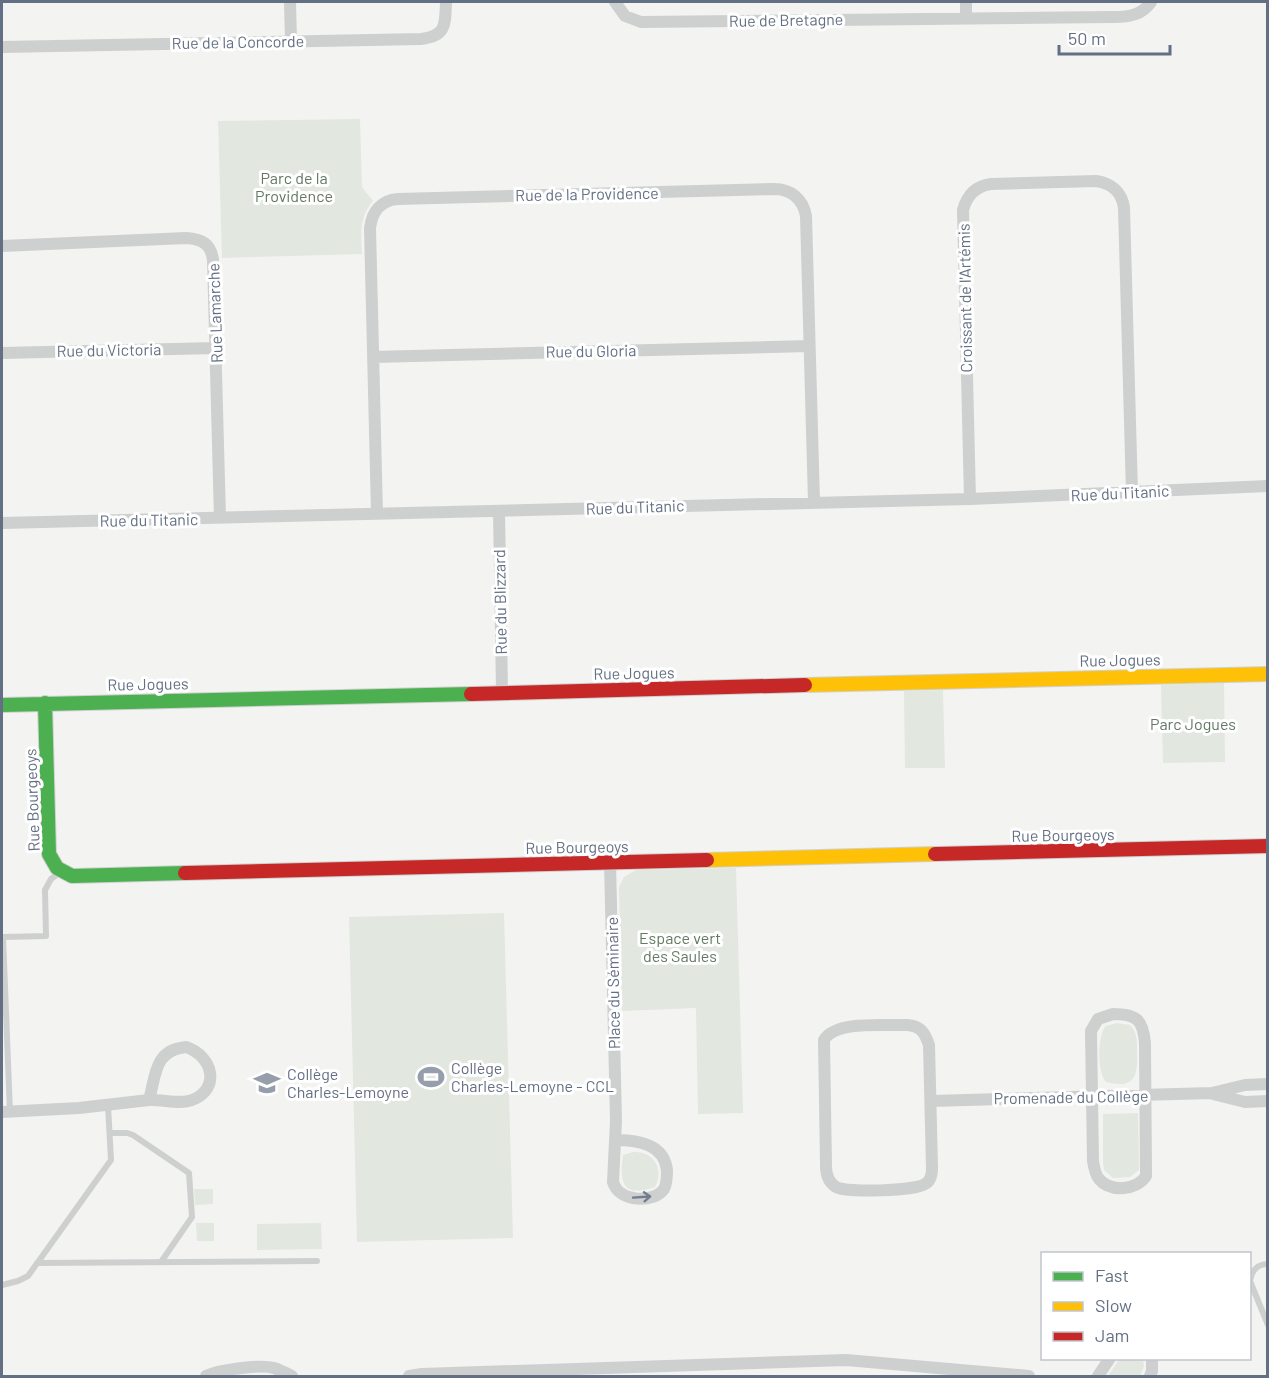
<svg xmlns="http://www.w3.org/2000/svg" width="1269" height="1378" font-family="Barlow,sans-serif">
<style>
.green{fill:#e2e7e0}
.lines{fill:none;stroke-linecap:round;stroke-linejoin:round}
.fast-casing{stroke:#cfd1d1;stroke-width:16}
.slow-casing{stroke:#cfd1d1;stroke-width:16}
.jam-casing{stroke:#cfd1d1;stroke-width:16}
.lane{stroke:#cecfcf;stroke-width:6}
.street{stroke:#cecfcf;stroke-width:12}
.fast{stroke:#4caf50;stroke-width:14}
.slow{stroke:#ffc107;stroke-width:14}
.jam{stroke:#c62828;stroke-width:14}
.oneway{stroke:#737d8e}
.labels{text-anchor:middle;stroke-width:6;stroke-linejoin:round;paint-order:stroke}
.street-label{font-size:16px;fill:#636f83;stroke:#fff}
.park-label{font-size:16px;fill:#637a62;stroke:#fff}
.poi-label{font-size:16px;fill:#636f83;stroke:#fff;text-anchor:start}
</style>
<rect width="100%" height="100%" fill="#f3f4f2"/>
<path class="green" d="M360,119l2,68 11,14c-14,16 -12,33 -11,53l-140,4 -4,-137z
M1224,683l1,79 -62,1 -2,-78z
M943,690l2,78h-40l-1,-77z
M736,868l7,245 -45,1 -2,-106 -74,3 -3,-124 5,-10 12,-7z
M504,913l9,325 -156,4 -8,-325z
M1117,1023l13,2c8,8 7,18 7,28 1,24 -3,36 -31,29 -9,-10 -9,-47 0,-56z
M1138,1113l1,57 -9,7 -17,1 -9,-8 -1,-7v-49z
M633,1152c20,-1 32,16 22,35 -32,11 -36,-4 -32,-32z
M213,1189v15l-18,1 -1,-16z
M196,1223h18v18h-17z
M321,1223l1,26 -65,1v-26z
M1120,1358l23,1 1,7 -4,10h-32z"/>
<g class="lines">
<g class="fast-casing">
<path id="fast" d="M45,703l4,151 8,14 15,8 113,-3
M2,705l469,-11"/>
</g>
<g class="slow-casing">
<path id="slow" d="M805,685l463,-11
M707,860l228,-6"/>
</g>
<g class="jam-casing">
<path id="jam" d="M471,694l334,-9
M935,854l333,-8
M185,873l522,-13"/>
</g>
<path class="lane" d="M10,1112l-7,-175 43,-1 -1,-46 6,-11 8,-6
M110,1133h17l6,2 56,38 3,44 -31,45
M37,1263l280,-2
M1268,1264c-11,0 -16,6 -18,17l18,44
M2,1285l16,-4 10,-5 83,-116 -3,-54"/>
<path class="street" d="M290,2l1,39
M615,2l10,14 16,6 473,-5c15,0 28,-2 37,-15
M966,2v15
M2,47l419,-8c26,-3 24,-15 25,-37
M2,246l184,-8c15,1 25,5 27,22l7,258
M2,353l214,-5
M373,357l436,-11
M970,499l-7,-289c4,-15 13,-24 28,-26l105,-3c15,2 26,11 28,27l8,285
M499,511l3,181
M377,514l-7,-286c2,-16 11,-28 28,-29l376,-10c17,0 29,10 32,27l8,286
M2,523l968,-24 298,-13
M610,862l6,259 -3,61c6,21 42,21 51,7 3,-5 3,-13 3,-19 -3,-26 -29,-30 -51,-30
M1113,1014c24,0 30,6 32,29l1,133c-9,14 -35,17 -47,3 -4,-5 -5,-11 -6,-18l-2,-130 7,-12z
M907,1025c14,1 18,8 22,20l3,123c0,6 -1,13 -7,16 -11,7 -78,9 -89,3 -8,-5 -10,-13 -10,-21l-2,-126c12,-20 61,-14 83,-15z
M186,1047c27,9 35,42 6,53 -12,5 -30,-1 -43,0 7,-25 5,-50 37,-53z
M1213,1094l32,8 23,-1
M931,1101l281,-8 33,-8 23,-1
M2,1112l77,-4 70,-8
M206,1376c13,-6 54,-12 68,-8 6,2 12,5 18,8
M409,1376l13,-2 424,-14 183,16
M1098,1376l12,-18
M1150,1376l2,-5v-13"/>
<use href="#fast" class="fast"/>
<use href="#slow" class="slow"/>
<use href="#jam" class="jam"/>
</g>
<defs><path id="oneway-shaft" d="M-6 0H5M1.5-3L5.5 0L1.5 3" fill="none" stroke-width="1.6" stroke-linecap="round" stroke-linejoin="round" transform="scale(1.5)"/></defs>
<use class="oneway" href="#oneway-shaft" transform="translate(642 1197) rotate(-4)"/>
<defs>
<g id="stadium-bare" transform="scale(2.07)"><path d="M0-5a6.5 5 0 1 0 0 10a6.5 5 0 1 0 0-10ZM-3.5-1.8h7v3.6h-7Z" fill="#959eaa" stroke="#fff" stroke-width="2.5" paint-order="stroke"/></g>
<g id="school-bare" transform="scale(2.07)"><path d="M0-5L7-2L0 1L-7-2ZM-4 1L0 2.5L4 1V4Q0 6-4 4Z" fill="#959eaa" stroke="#fff" stroke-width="2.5" paint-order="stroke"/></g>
</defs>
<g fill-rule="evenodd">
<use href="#stadium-bare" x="431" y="1077"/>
<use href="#school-bare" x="267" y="1083"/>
</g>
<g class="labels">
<g class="street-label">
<text transform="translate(786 20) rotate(-1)" y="6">Rue de Bretagne</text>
<text transform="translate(238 42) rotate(-1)" y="6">Rue de la Concorde</text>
<text transform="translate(587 194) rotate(-1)" y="6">Rue de la Providence</text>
<text transform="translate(965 298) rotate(-91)" y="6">Croissant de l'Artémis</text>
<text transform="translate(215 313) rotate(-92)" y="6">Rue Lamarche</text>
<text transform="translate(109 350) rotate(-1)" y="6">Rue du Victoria</text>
<text transform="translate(591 351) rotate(-1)" y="6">Rue du Gloria</text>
<text transform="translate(1120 493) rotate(-3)" y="6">Rue du Titanic</text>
<text transform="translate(635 507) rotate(-2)" y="6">Rue du Titanic</text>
<text transform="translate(149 520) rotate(-1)" y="6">Rue du Titanic</text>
<text transform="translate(500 602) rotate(-91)" y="6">Rue du Blizzard</text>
<text transform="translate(1120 660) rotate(-1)" y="6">Rue Jogues</text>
<text transform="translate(634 673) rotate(-1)" y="6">Rue Jogues</text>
<text transform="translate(148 684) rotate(-1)" y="6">Rue Jogues</text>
<text transform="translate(32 800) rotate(-92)" y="6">Rue Bourgeoys</text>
<text transform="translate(1063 835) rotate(-1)" y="6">Rue Bourgeoys</text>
<text transform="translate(577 847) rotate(-1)" y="6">Rue Bourgeoys</text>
<text transform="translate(613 983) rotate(-91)" y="6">Place du Séminaire</text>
<text transform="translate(1071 1097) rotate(-1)" y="6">Promenade du Collège</text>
</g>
<g class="park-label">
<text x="294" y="184">Parc de la<tspan x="294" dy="18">Providence</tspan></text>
<text x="1193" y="730">Parc Jogues</text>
<text x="680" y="944">Espace vert<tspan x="680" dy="18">des Saules</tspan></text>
</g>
<g class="poi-label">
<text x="451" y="1074">Collège<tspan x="451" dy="18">Charles-Lemoyne - CCL</tspan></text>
<text x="287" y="1080">Collège<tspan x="287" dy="18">Charles-Lemoyne</tspan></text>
</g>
</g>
<rect width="1269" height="1378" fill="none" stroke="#636f83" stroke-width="6"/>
<rect x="1041" y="1252" width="210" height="108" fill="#ffffff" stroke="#c1c5cd" stroke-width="1.5"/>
<rect x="1053" y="1272" width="30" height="9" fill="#4caf50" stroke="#c1c5cd" stroke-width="1.5"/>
<text x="1095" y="1282" font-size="18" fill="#636f83">Fast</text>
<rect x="1053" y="1302" width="30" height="9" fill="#ffc107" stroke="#c1c5cd" stroke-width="1.5"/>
<text x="1095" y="1312" font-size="18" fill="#636f83">Slow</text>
<rect x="1053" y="1332" width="30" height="9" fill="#c62828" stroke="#c1c5cd" stroke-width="1.5"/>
<text x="1095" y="1342" font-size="18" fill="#636f83">Jam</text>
<path d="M1059 45v9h111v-9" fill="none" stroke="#636f83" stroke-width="3"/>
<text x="1068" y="45" font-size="18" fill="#636f83" stroke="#ffffff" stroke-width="4.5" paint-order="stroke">50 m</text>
</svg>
